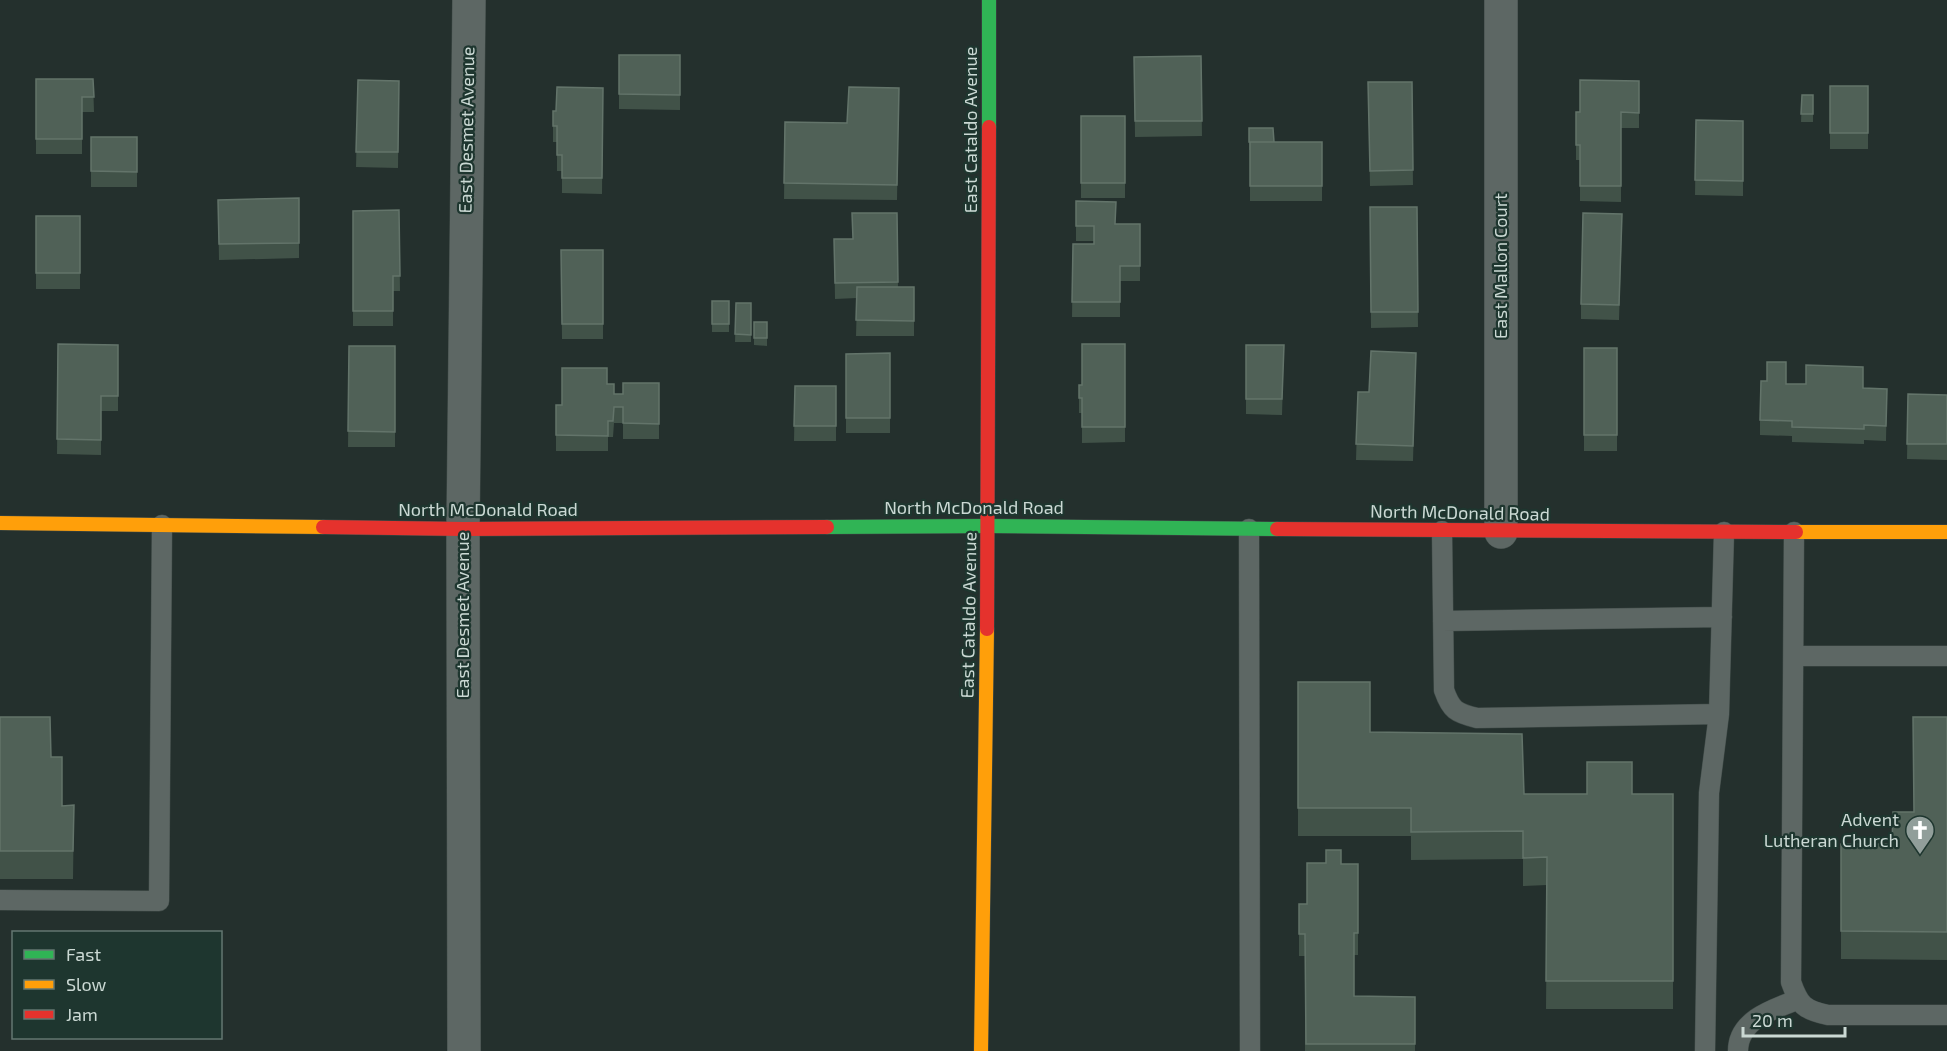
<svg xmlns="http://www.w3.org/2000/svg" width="1947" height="1051" font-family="'Exo 2',sans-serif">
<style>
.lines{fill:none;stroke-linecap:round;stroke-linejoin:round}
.lane-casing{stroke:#424d4a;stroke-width:21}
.street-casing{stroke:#424d4a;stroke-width:34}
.fast-casing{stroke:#424d4a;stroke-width:15}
.slow-casing{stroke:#424d4a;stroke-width:15}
.jam-casing{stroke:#424d4a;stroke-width:15}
.lane{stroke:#5d6764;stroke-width:20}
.street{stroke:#5d6764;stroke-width:33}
.fast{stroke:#30b455;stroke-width:14}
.slow{stroke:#ff9f0a;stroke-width:14}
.jam{stroke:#e5322d;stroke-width:14}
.wall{fill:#415248}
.building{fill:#506157;stroke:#63746a;stroke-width:1.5}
.labels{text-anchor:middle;stroke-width:4.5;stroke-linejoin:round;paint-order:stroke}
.street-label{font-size:18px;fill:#cbd9d4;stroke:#1e362f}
.poi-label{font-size:18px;fill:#cbd9d4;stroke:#1e362f;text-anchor:end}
</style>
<rect width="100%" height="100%" fill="#24302d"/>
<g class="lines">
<g class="lane-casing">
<path id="lane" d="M1249,529l1,522
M1442,531l2,159c7,20 12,23 33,28l242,-4
M1794,532l-3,450c8,23 13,28 37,33h119
M1443,621l279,-4
M1794,656h153
M0,900l159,1 3,-376
M1705,1051l4,-258 10,-79 5,-182
M1738,1051c0,-31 35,-42 59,-51"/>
</g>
<g class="street-casing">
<path id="street" d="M1501,0v532
M464,1051l-1,-522 6,-529"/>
</g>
<g class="fast-casing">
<path id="fast" d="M989,127v-127
M827,527l161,-1 289,3"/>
</g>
<g class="slow-casing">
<path id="slow" d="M0,523l323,4
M1796,532h151
M981,1051l6,-422"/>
</g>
<g class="jam-casing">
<path id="jam" d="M323,527l140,2 364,-2
M1277,529l519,3
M987,629l2,-502"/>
</g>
<use href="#lane" class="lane"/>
<use href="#street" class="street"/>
<use href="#fast" class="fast"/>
<use href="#slow" class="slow"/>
<use href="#jam" class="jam"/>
</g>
<path class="wall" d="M619,55h61v55l-61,-1z
M1201,56l1,80 -67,1 -1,-80z
M36,79h57l1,33h-12v42h-46z
M358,80l41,1 -1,87 -42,-1z
M1639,81v47h-18v74l-41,-1v-41h-4v-48h4z
M1368,82h44l1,103 -43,1z
M1830,86h38v63h-38z
M603,88l-1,106 -40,-1v-22h-5v-29h-4v-31h3z
M899,88l-2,112 -113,-1 1,-77 62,1z
M1802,95h11v27h-12z
M1081,116h44v82h-44z
M1696,120l47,1v75l-48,-1z
M1249,128l25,14h48v59h-72v-51h-1z
M91,137h46v50h-46z
M299,198v60l-80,2 -1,-60z
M1076,201l40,23h24v57h-20v36h-48l1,-73h21v-3h-18z
M1370,207h47l1,120 -47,1z
M399,210l1,81h-7v35h-40v-115z
M897,213l1,74h16v49h-58l1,-38 -22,1 -1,-60h19z
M36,216h44v73h-44z
M1622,229l-3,91 -38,-1v-15z
M561,250h42v89h-41z
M712,301h17v31h-17z
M736,303h15v39h-16z
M754,322h13v24l-13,-1z
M58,344l60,1v66h-17v44l-44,-1z
M1125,344v98l-43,1v-30h-3v-28h3z
M1246,345h38l-2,70 -36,-1z
M349,346h46v101h-47z
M1584,348h33v103h-33z
M890,353v80h-44v-79z
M1416,353l-3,108 -57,-1 2,-68h11z
M1767,381l19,3 101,5 -1,52 -22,-1v4l-72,-2v-6l-32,-1v-15z
M659,383v56h-36v-16h-9l-1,14h-5v14h-52v-46h6l45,-21 7,10h9z
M795,386h41v55h-42z
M1908,394l39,1v65l-40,-1z
M1298,682l72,50 154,62h149v215h-127l1,-124 -24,1v-27l-112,1v-24h-113z
M0,717l51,40 11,49 12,-1 -1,74h-73z
M1947,717v243l-106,-1v-115h51l22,-32z
M1341,864h17v91h-4v41l61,1v54h-110v-95h-6v-52h8z"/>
<path class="building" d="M619,55h61v40l-61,-1z
M1201,56l1,65h-67l-1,-64z
M36,79h57l1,18h-12v42h-46z
M358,80l41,1 -1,71h-42z
M1580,80l59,1v32l-18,-1v74h-41v-41h-4v-33h4z
M1368,82h44l1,88 -43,1z
M1830,86h38v47h-38z
M557,87l46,1 -1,90h-40v-23h-5v-29h-4v-15h3z
M849,87l50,1 -2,97 -113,-2 1,-61 62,1z
M1802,95h11v19h-12z
M1081,116h44v67h-44z
M1696,120l47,1v60l-48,-1z
M1249,128h24l1,14h-25z
M91,137h46v35l-46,-1z
M1250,142h72v44h-72z
M299,198v45l-80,1 -1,-44z
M1076,201l40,1 -1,22h25v42h-20v36h-48l1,-58h21v-18h-18z
M1370,207h47l1,105h-47z
M399,210l1,66h-7v35h-40v-100z
M852,213h45l1,69 -63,1 -1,-44h19z
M1583,213l39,1 -3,91 -38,-1z
M36,216h44v57h-44z
M561,250h42v74h-41z
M857,287h57v34l-58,-1z
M712,301h17v23h-17z
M736,303h15v32l-16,-1z
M754,322h13v16h-13z
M58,344l60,1v51h-17v44l-44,-1z
M1082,344h43v83h-43v-29h-3v-13h3z
M1246,345h38l-2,54h-36z
M349,346h46v86l-47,-1z
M1584,348h33v87h-33z
M1371,351l45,2 -3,93 -57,-2 2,-52h11z
M890,353v65h-44v-64z
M1767,362h19v22h20v-19l57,2v21l24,1 -1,37 -22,-1v4l-72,-2v-6l-32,-1 1,-39h6z
M562,368h45v16h7v10h9v-11h36v41l-36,-1v-16h-9l-1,14h-5v15l-52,-1v-30h6z
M795,386h41v40h-42z
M1908,394l39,1v49h-40z
M1298,682h72v50l152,2 2,60h63v-32h45v32h41v187h-127l1,-124 -24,1v-27l-112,1v-24h-113z
M0,717h50l1,40h11v49l12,-1 -1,46h-73z
M1913,717h34v215l-106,-1v-87h51l1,-32h21z
M1326,850h15v14h17v69h-4v63l61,1v47h-109l-1,-110h-6v-30h8v-41h19z"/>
<defs>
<g id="church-pin" transform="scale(1.5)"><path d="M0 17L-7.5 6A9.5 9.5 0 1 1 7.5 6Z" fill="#919e9a" stroke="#1e362f"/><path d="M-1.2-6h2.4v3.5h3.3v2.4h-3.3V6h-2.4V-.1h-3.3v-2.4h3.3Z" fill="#fff"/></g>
</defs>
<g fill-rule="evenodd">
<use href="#church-pin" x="1920" y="830"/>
</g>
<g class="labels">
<g class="street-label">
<text transform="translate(467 130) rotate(-89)" y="6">East Desmet Avenue</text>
<text transform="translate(971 130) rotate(-90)" y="6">East Cataldo Avenue</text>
<text transform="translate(1501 266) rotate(-90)" y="6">East Mallon Court</text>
<text x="974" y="514">North McDonald Road</text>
<text x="488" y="516">North McDonald Road</text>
<text transform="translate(1460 513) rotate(1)" y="6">North McDonald Road</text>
<text transform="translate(463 615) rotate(-90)" y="6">East Desmet Avenue</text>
<text transform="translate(969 615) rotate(-89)" y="6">East Cataldo Avenue</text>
</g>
<g class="poi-label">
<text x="1899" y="826">Advent<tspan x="1899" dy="21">Lutheran Church</tspan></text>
</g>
</g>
<rect x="12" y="931" width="210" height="108" fill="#1e362f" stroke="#637771" stroke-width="1.5"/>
<rect x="24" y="950" width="30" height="9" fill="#30b455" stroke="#637771" stroke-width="1.5"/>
<text x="66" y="961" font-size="18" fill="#cbd9d4">Fast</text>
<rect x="24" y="980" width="30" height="9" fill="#ff9f0a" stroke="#637771" stroke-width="1.5"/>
<text x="66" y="991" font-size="18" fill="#cbd9d4">Slow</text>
<rect x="24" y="1010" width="30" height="9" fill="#e5322d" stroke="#637771" stroke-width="1.5"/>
<text x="66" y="1021" font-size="18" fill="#cbd9d4">Jam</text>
<path d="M1743 1027v9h102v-9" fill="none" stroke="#cbd9d4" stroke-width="3"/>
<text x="1752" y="1027" font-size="18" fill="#cbd9d4" stroke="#1e362f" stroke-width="4.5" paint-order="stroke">20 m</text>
</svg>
